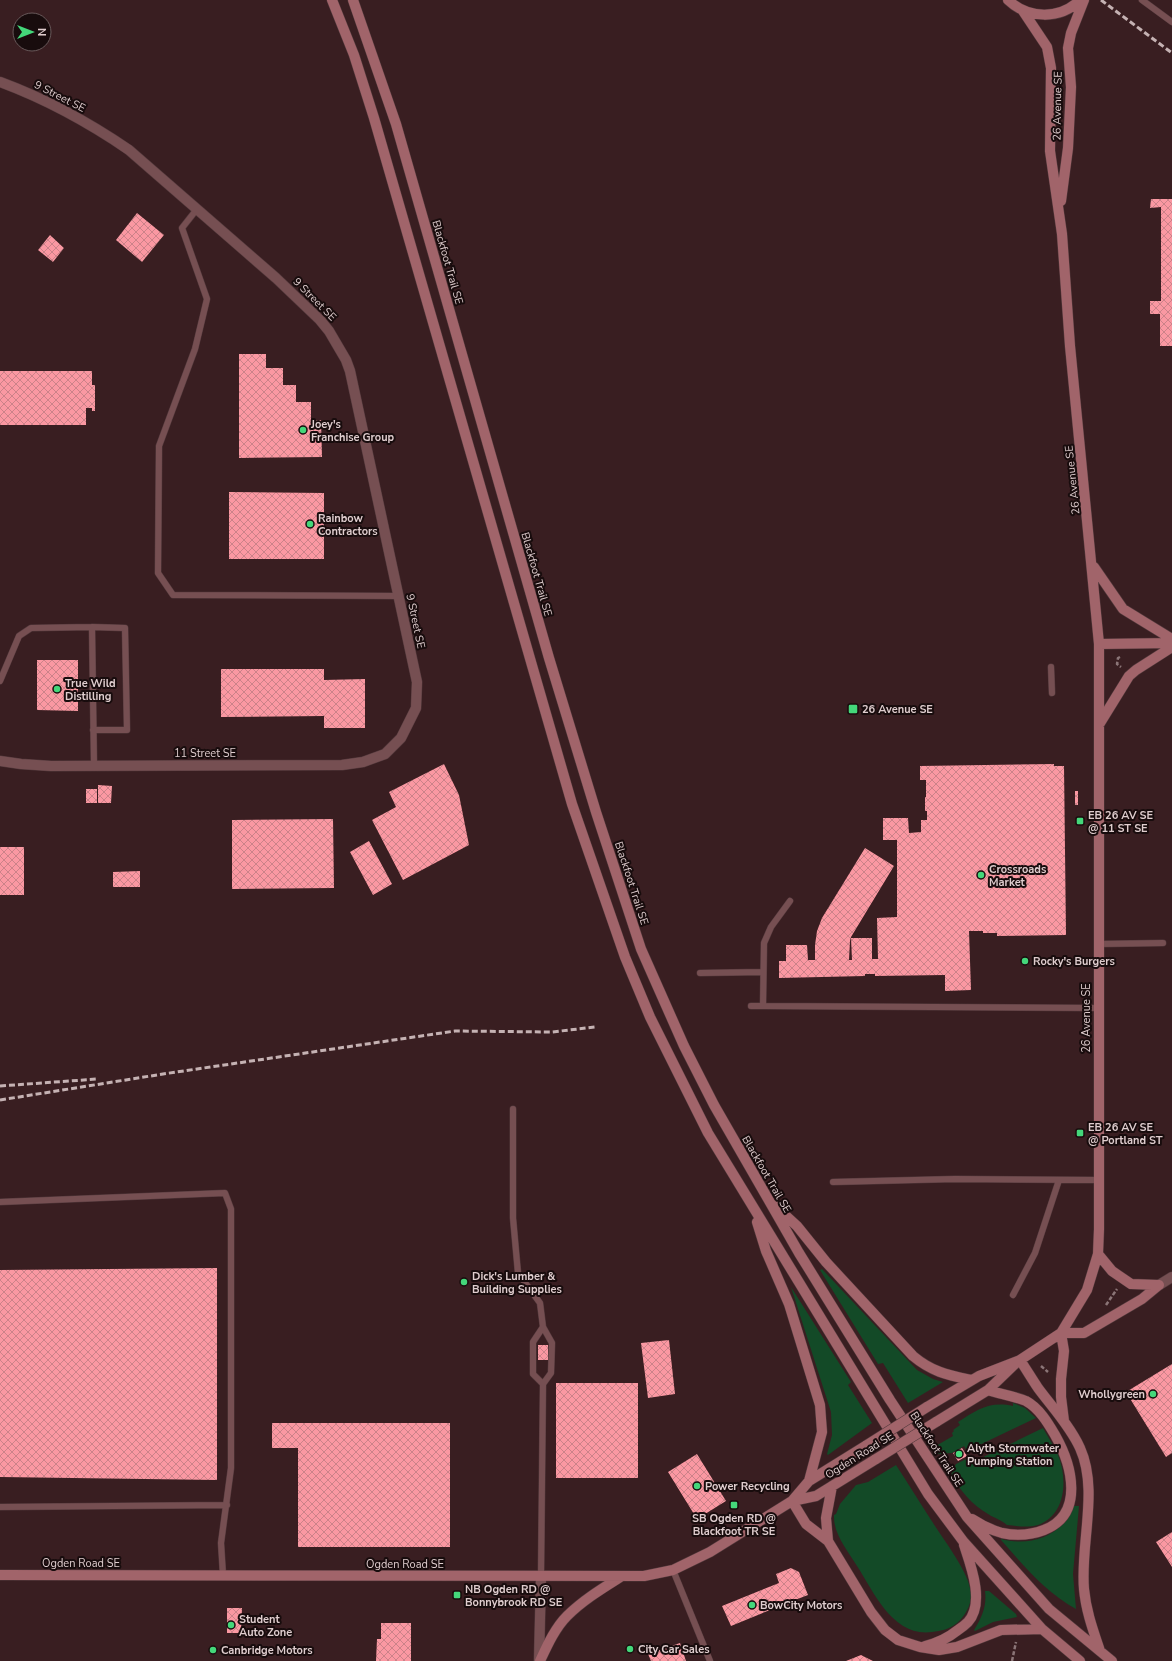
<svg xmlns="http://www.w3.org/2000/svg" width="1172" height="1661" font-family="'Nunito Sans',sans-serif">
<style>
.grass{fill:#134a27}
.building{fill:url(#building-cross-hatch)}
.lines{fill:none;stroke-linecap:round;stroke-linejoin:round}
.lane-casing{stroke:#543a3d;stroke-width:7}
.street-casing{stroke:#543a3d;stroke-width:11}
.secondary-casing{stroke:#543a3d;stroke-width:11}
.path{stroke:#8b7577;stroke-width:2.5;stroke-dasharray:4 2;stroke-linecap:butt}
.lane{stroke:#764f52;stroke-width:6}
.street{stroke:#764f52;stroke-width:10}
.secondary{stroke:#a1646a;stroke-width:10}
.rail{stroke:#c5b2b3;stroke-width:3;stroke-dasharray:6 3;stroke-linecap:butt}
.secondary-bridge-casing{stroke:#543a3d;stroke-width:11;stroke-linecap:butt}
.secondary-bridge{stroke:#a1646a;stroke-width:10}
.poi-dot{fill:#44d77a;stroke:#180c0d;stroke-width:1.5}
.labels{text-anchor:middle;stroke-width:4;stroke-linejoin:round;paint-order:stroke}
.street-label{font-size:11px;fill:#dfcdce;stroke:#180c0d}
.poi-label{font-size:11px;font-weight:bold;fill:#dfcdce;stroke:#180c0d;text-anchor:start}
</style>
<defs>
<pattern id="building-cross-hatch" width="8" height="8" patternUnits="userSpaceOnUse"><rect width="8" height="8" fill="#fa98a2"/><path d="M0 0l8 8M0 8l8-8" fill="none" stroke="#cc8289"/></pattern>
</defs>
<rect width="100%" height="100%" fill="#391e21"/>
<path class="grass" d="M822,1269l95,101 16,9 10,3 -35,21 -25,-40 -5,1 -58,-94z
M791,1287l60,95 -3,3 24,38 -44,32 -1,-1 5,-19 -1,-23z
M1013,1403l12,5 11,10 -69,33 -3,-5 -12,7 -14,1 -4,-7 19,-11 -1,-3 2,-2 -1,-1 7,-5 -2,-3c19,-12 31,-21 55,-16z
M1043,1428c5,9 11,18 15,27 10,24 8,60 -20,70 -11,3 -21,1 -31,0 -7,-6 -11,-6 -19,-11 -16,-9 -28,-24 -37,-39l5,-11 14,-7 3,5z
M896,1465c14,21 27,43 41,64 11,17 32,44 34,64 1,11 -6,23 -14,30 -7,6 -16,8 -25,9 -39,5 -57,-38 -75,-66 -9,-15 -24,-32 -23,-51l2,-1 4,-10 16,-19 12,-3z
M1074,1506h5l-6,68 3,35c-30,-16 -53,-44 -75,-69v-1c30,8 61,-3 73,-33z
M985,1591h4l27,23 1,3 -24,5 -18,9 -1,-1c8,-13 13,-24 11,-39z"/>
<path class="building" d="M1151,199h21v147h-12v-32h-10v-13h11v-94l-11,1z
M137,213l27,22 -22,27 -26,-22z
M50,235l14,13 -11,14 -15,-12z
M239,354h27v14h17v17h13v17h15v18h10l1,37 -83,1z
M0,371h92v14h3v26h-3v-3h-6v17h-86z
M229,492l95,1v66h-95z
M37,660h41v51l-41,-1z
M221,669h103v11l41,-1v49h-41v-12l-103,1z
M444,764l15,31 10,50 -66,35 -31,-60 24,-13 -7,-15z
M1054,764v2h10l2,169 -69,1v-3h-14v-2h-14l2,59 -26,1v-16l-70,1v-2h-10v2l-86,2v-17h7v-16h21l1,15h7v-15l2,-14 5,-13 43,-70 29,18 -43,71 -1,4 -1,19h3l-1,-22h21v21h6l-1,-41 20,-1v-77h-14v-22h25l1,15 12,-1v-12h6v-9h-2v-14h1v-17h-6v-14z
M98,785l14,1 -1,17h-13z
M86,789h11v14h-11z
M1075,791h3v14h-3z
M333,819l1,69 -102,1v-69z
M369,841l23,43 -19,11 -23,-43z
M0,847h24v48h-24z
M140,871v16h-27v-15z
M217,1268v212l-217,-3v-207z
M669,1340l6,54 -27,4 -7,-55z
M538,1345h10v15h-10z
M1172,1364v89l-6,4 -40,-65z
M556,1383h82v95h-82z
M272,1423h178v124h-152v-99h-26z
M962,1448l5,8 -9,5 -5,-8z
M697,1454l29,47 -29,18 -29,-47z
M1172,1532v35l-16,-25z
M791,1568l8,4 9,23 -13,5 1,2 -13,6 -1,-3 -51,21 -9,-20 57,-23 -3,-9z
M227,1608h15l-1,25h-14z
M381,1623h30v38h-35l1,-22h4z
M680,1643l6,18h-35l-3,-7z
M861,1655l12,6h-27z"/>
<g class="lines">
<g class="lane-casing">
<path id="lane" d="M1142,0l30,22
M197,209l-15,19 25,71 -12,50 -36,97 -1,127 15,22 226,1
M92,627l33,1 2,102h-34
M1051,667l1,26
M0,681l19,-45 12,-8 61,-1 2,138
M1099,944l64,-1
M700,973l63,-1
M751,1006l347,2
M763,1006l1,-63 7,-16 19,-26
M513,1109v109l5,55 22,30 3,24 9,16 -1,30 -8,11 -2,192
M833,1182l122,-3 144,1
M0,1202l225,-9 6,16v259l-10,75 2,32
M1013,1295l22,-42 24,-73
M543,1327l-10,15v32l10,10
M0,1507l227,-2
M673,1570l37,91"/>
</g>
<g class="street-casing">
<path id="street" d="M0,82c46,17 88,40 129,68l147,128 44,42 9,11 17,29 4,11 67,311 -1,26 -15,30 -16,16 -22,8 -21,3 -291,1 -30,-2 -21,-3
M1159,1285l13,-8
M539,1661l2,-85"/>
</g>
<g class="secondary-casing">
<path id="secondary" d="M332,0l22,55 20,63 198,686 53,153 25,60 58,116 220,361 35,47 79,88 38,32
M353,0l43,124 153,534 47,154 45,137 43,97 30,59 85,148 91,147 77,117 82,92 63,52
M1008,0c20,19 52,20 72,0
M1061,201l7,-53 3,-61 -3,-39 3,-15 13,-33
M1094,567l29,42 49,30
M1099,644l73,-1
M1100,723l29,-47 7,-6 36,-23
M774,1205l23,21 29,36 87,94c19,16 35,19 58,24
M757,1222l9,29 23,53 31,101 2,27 -13,49
M1098,1254l14,17 19,13 28,1
M1061,1333h23l58,-34 17,-14
M1061,1333l3,18 -3,28v18l3,24
M1020,1360c6,9 12,19 18,28 14,19 32,38 42,60 19,42 0,96 4,141 2,22 9,41 16,62
M927,1407l52,-31 41,-16 41,-27 26,-43 11,-36 1,-25v-585l-29,-298 -8,-112 -12,-83 1,-83 -4,-21 -24,-36
M936,1422l52,-32 27,-26
M792,1501l14,23 22,17 43,71 14,18 13,10 22,7 19,3 18,-3 44,-17 41,-1
M792,1501l24,-5 60,-37
M972,1519c9,6 19,11 30,14 14,3 29,2 42,-3 41,-16 28,-65 11,-95 -7,-12 -16,-27 -29,-34 -12,-5 -26,-7 -38,-11
M828,1541l-2,-23 6,-32
M0,1575l644,1 29,-6 37,-18 82,-51 17,-20 58,-36
M925,1646c13,-3 23,-8 33,-16 3,-2 7,-5 10,-8 17,-19 3,-56 -4,-77
M540,1661c7,-15 15,-33 27,-45 16,-16 36,-28 55,-40"/>
</g>
<path class="path" d="M1120,657l-2,1 -1,6 4,3
M1106,1305l11,-16
M1041,1366l7,6
M1012,1661l4,-19"/>
<use href="#lane" class="lane"/>
<use href="#street" class="street"/>
<use href="#secondary" class="secondary"/>
<path class="rail" d="M1101,0l71,53
M0,1086l97,-7
M0,1100l163,-26 292,-43 97,1 43,-5"/>
<g class="secondary-bridge-casing">
<path id="secondary-bridge" d="M867,1445l60,-38
M876,1459l60,-37"/>
</g>
<use href="#secondary-bridge" class="secondary-bridge"/>
</g>
<g class="poi-dot">
<circle cx="303" cy="430" r="4"/>
<circle cx="310" cy="524" r="4"/>
<circle cx="57" cy="689" r="4"/>
<rect x="848" y="704" width="10" height="10" rx="2"/>
<rect x="1076" y="817" width="8" height="8" rx="2"/>
<circle cx="981" cy="875" r="4"/>
<circle cx="1025" cy="961" r="4"/>
<rect x="1076" y="1129" width="8" height="8" rx="2"/>
<circle cx="464" cy="1282" r="4"/>
<circle cx="1153" cy="1394" r="4"/>
<circle cx="959" cy="1454" r="4"/>
<circle cx="697" cy="1486" r="4"/>
<rect x="730" y="1501" width="8" height="8" rx="2"/>
<rect x="453" y="1591" width="8" height="8" rx="2"/>
<circle cx="752" cy="1605" r="4"/>
<circle cx="231" cy="1625" r="4"/>
<circle cx="630" cy="1649" r="4"/>
<circle cx="213" cy="1650" r="4"/>
</g>
<g class="labels">
<g class="street-label">
<text transform="translate(60 96) rotate(27)" y="4">9 Street SE</text>
<text transform="translate(1057 106) rotate(-89)" y="4">26 Avenue SE</text>
<text transform="translate(448 262) rotate(74)" y="4">Blackfoot Trail SE</text>
<text transform="translate(315 299) rotate(45)" y="4">9 Street SE</text>
<text transform="translate(1072 480) rotate(-96)" y="4">26 Avenue SE</text>
<text transform="translate(537 574) rotate(74)" y="4">Blackfoot Trail SE</text>
<text transform="translate(416 621) rotate(78)" y="4">9 Street SE</text>
<text x="205" y="757">11 Street SE</text>
<text transform="translate(632 883) rotate(72)" y="4">Blackfoot Trail SE</text>
<text transform="translate(1086 1018) rotate(-90)" y="4">26 Avenue SE</text>
<text transform="translate(767 1174) rotate(60)" y="4">Blackfoot Trail SE</text>
<text transform="translate(937 1449) rotate(57)" y="4">Blackfoot Trail SE</text>
<text transform="translate(859 1455) rotate(-32)" y="4">Ogden Road SE</text>
<text x="81" y="1567">Ogden Road SE</text>
<text x="405" y="1568">Ogden Road SE</text>
</g>
<g class="poi-label">
<text x="311" y="428">Joey's<tspan x="311" dy="13">Franchise Group</tspan></text>
<text x="318" y="522">Rainbow<tspan x="318" dy="13">Contractors</tspan></text>
<text x="65" y="687">True Wild<tspan x="65" dy="13">Distilling</tspan></text>
<text x="862" y="713">26 Avenue SE</text>
<text x="1088" y="819">EB 26 AV SE<tspan x="1088" dy="13">@ 11 ST SE</tspan></text>
<text x="989" y="873">Crossroads<tspan x="989" dy="13">Market</tspan></text>
<text x="1033" y="965">Rocky's Burgers</text>
<text x="1088" y="1131">EB 26 AV SE<tspan x="1088" dy="13">@ Portland ST</tspan></text>
<text x="472" y="1280">Dick's Lumber &amp;<tspan x="472" dy="13">Building Supplies</tspan></text>
<text x="1145" y="1398" text-anchor="end">Whollygreen</text>
<text x="967" y="1452">Alyth Stormwater<tspan x="967" dy="13">Pumping Station</tspan></text>
<text x="705" y="1490">Power Recycling</text>
<text x="734" y="1522" text-anchor="middle">SB Ogden RD @<tspan x="734" dy="13">Blackfoot TR SE</tspan></text>
<text x="465" y="1593">NB Ogden RD @<tspan x="465" dy="13">Bonnybrook RD SE</tspan></text>
<text x="760" y="1609">BowCity Motors</text>
<text x="239" y="1623">Student<tspan x="239" dy="13">Auto Zone</tspan></text>
<text x="638" y="1653">City Car Sales</text>
<text x="221" y="1654">Canbridge Motors</text>
</g>
</g>
<g transform="translate(32 32) rotate(90)"><circle r="19" fill="#180c0d" stroke="#68595a"/>
<path d="M0-3L7 15L0 10L-7 15Z" fill="#44d77a"/>
<text y="-6" font-size="11" font-weight="bold" text-anchor="middle" fill="#dfcdce">N</text>
</g>
</svg>
